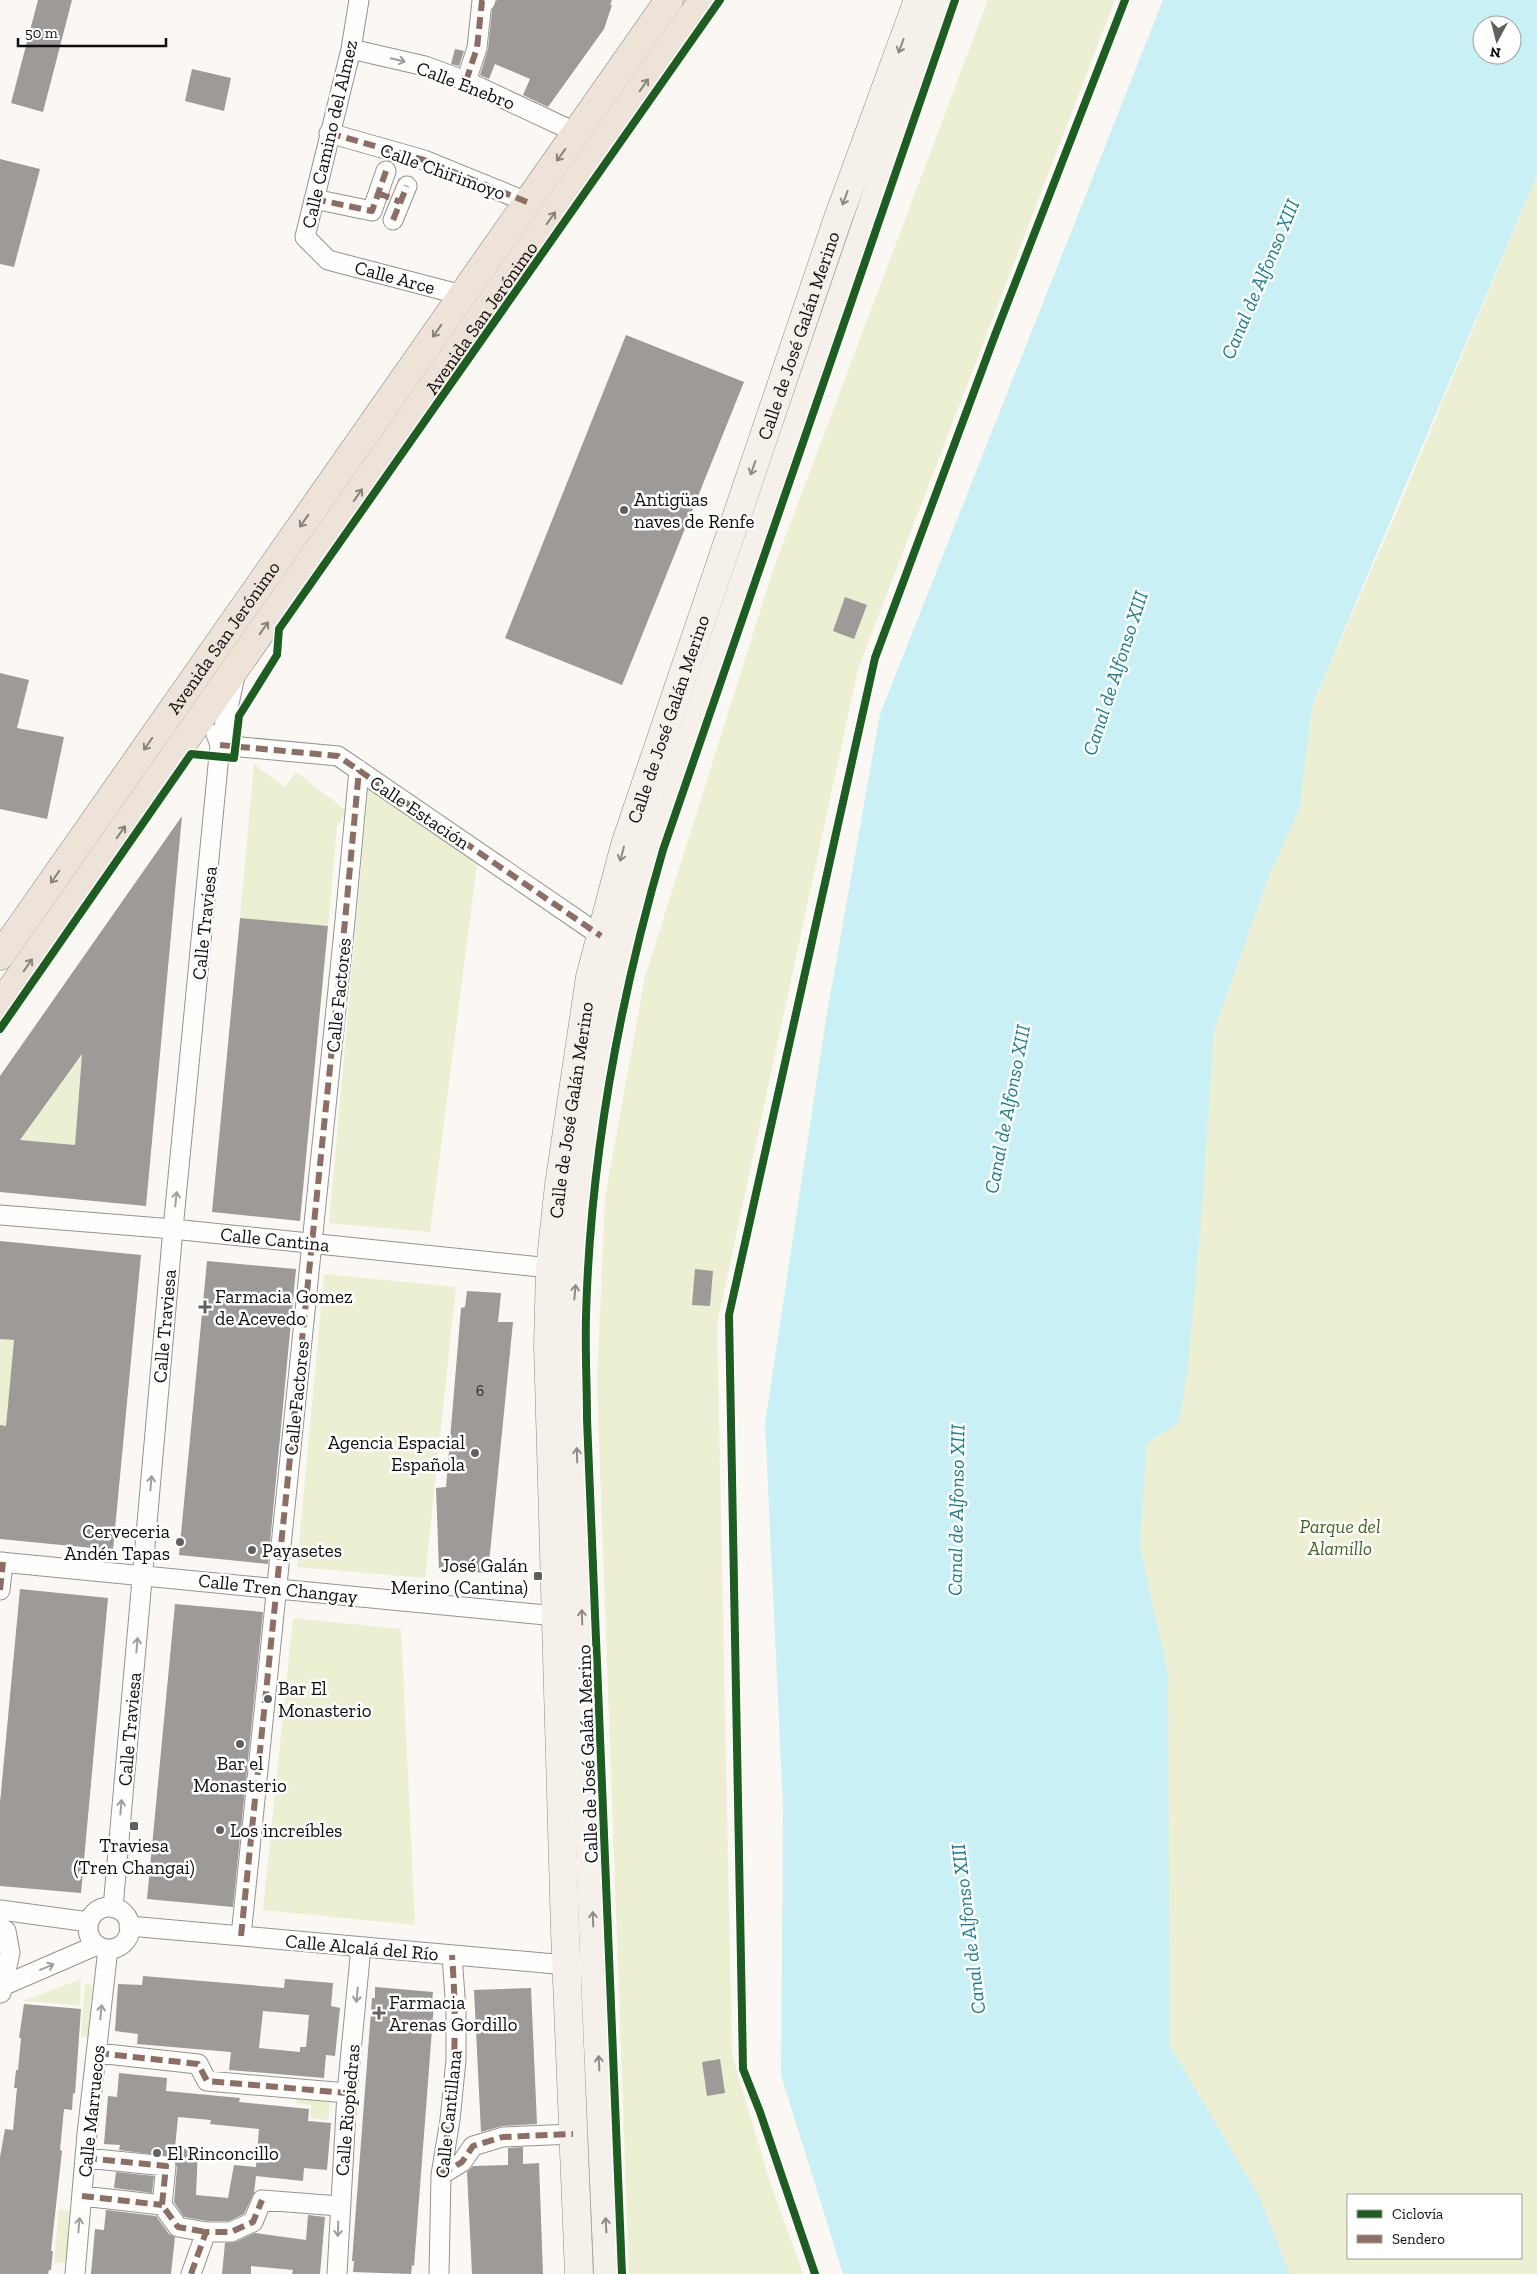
<svg xmlns="http://www.w3.org/2000/svg" width="1537" height="2274" font-family="'Zilla Slab',serif">
<style>
.green{fill:#ecefd2;fill-rule:evenodd}
.water{fill:#c9f1f5;fill-rule:evenodd}
.building{fill:#9e9a98;fill-rule:evenodd}
.lines{fill:none;stroke-linecap:round;stroke-linejoin:round}
.street-casing{stroke:#959391;stroke-width:21}
.secondary-casing{stroke:#8b8a87;stroke-width:29}
.primary-casing{stroke:#82807e;stroke-width:29}
.street{stroke:#fefefd;stroke-width:19}
.secondary{stroke:#f5f0ea;stroke-width:28}
.primary{stroke:#ede3d8;stroke-width:28}
.quiet{stroke:#8d6e63;stroke-width:6;stroke-dasharray:12 6;stroke-linecap:butt}
.cycleway-casing{stroke:#fff;stroke-width:11}
.cycleway{stroke:#1b5e20;stroke-width:8}
.oneway{stroke:#8d8a87}
.oneway2{stroke:#9e9e9d}
.oneway3{stroke:#89837d}
.poi-dot{fill:#61605e;stroke:#fff;stroke-width:2}
.labels{text-anchor:middle;stroke-width:5;stroke-linejoin:round;paint-order:stroke}
.number-label{font-size:16px;fill:#323130}
.street-label{font-size:19px;fill:#0e0e0e;stroke:#fff}
.poi-label{font-size:19px;fill:#0e0e0e;stroke:#fff;text-anchor:start}
.park-label{font-size:19px;font-style:italic;fill:#40661d;stroke:#fff}
.water-label{font-size:20px;font-style:italic;fill:#167d92;stroke:#fff}
</style>
<rect width="100%" height="100%" fill="#fbf7f2"/>
<path class="green" d="M988,0h127l-257,669 -141,655 15,731 37,124 34,95h-174l-32,-891 8,-185 40,-221 129,-410z
M1537,175v2099h-247l-31,-78 -89,-150 -2,-373 -28,-126 7,-103 32,-22 24,-224 11,-167 53,-149 33,-75 12,-101 86,-197zM1348,2195h173v63h-173z
M254,764l31,23 11,-15 51,39 -10,15 -9,100 -88,-8z
M369,780l109,76 -48,376 -101,-9z
M84,1050l-4,25 -5,70 -55,-5z
M324,1274l132,13 -31,291 -128,-11z
M0,1339l14,1 -8,86 -6,-1z
M293,1618l108,11 14,296 -152,-15z
M81,1979l-1,26 -57,-4z
M85,1984l7,1 -4,52h-7z
M297,2092l34,4 -3,24 -18,-2 1,-13 -15,-2z
M59,2209l13,2 -5,53 -13,-2z"/>
<path class="water" d="M1163,0h374v175l-225,531 -12,101 -33,75 -53,149 -11,167 -15,169 -9,55 -32,22 -7,103 28,126 2,373 89,150 31,78h-447l-62,-199 2,-268 -18,-384 61,-404 54,-305zM1482,25h30v30h-30z"/>
<path class="building" d="M38,0h34l-29,112 -32,-9z
M497,0h115l-2,5h2l-8,24 -56,78 -25,-12 7,-16 -35,-15 -6,15 -9,-4 8,-26 4,-39z
M455,49l9,2 -5,15 -8,-2z
M192,69l39,9 -7,33 -39,-10z
M0,159l40,10 -26,98 -14,-3z
M626,335l118,47 -122,303 -117,-47z
M845,597l22,8 -13,34 -21,-8z
M0,673l29,7 -12,48 47,9 -17,82 -47,-10z
M182,816l-36,390 -146,-14v-116zM82,1054l-7,91 -55,-5z
M240,918l88,8 -28,295 -88,-9z
M0,1241l141,14 -28,295 -113,-11v-114l6,1 8,-86 -14,-1z
M207,1261l89,8 -28,295 -89,-9z
M695,1269l18,2 -3,35 -18,-1z
M467,1291l34,2 -3,29h15l-25,251 -49,-3 -3,-82 10,-1 15,-179 4,-1z
M20,1589l88,9 -27,295 -81,-7v-83z
M175,1604l88,8 -30,295 -86,-8z
M143,1976l141,12 1,-9 48,4 -2,23 9,2 -5,48 -9,-1 -2,23 -95,-8 2,-18 -94,-8 1,-10 -23,-3 3,-47 24,1zM263,2011l46,4 -3,32h-6v5l-41,-4z
M375,1987l58,5 -1,11h2l-20,263 -2,-1 -1,9 -58,-2 1,-11h-2l20,-263h3z
M531,1988l6,136 -35,2 -21,6 -7,-142z
M24,2004l57,5 -6,85 -2,-1 -1,17 -8,-1 -4,41 2,1 -11,100h2l-2,19h-2l-1,4h-48v-117l5,-28 8,1 4,-42h-3l2,-18h2l3,-32h-2z
M720,2059l5,34 -18,3 -5,-34z
M119,2073l48,5 -1,13 74,7 -1,4 70,7 -1,12 23,2 -4,47 -23,-2 -1,13 -47,-5 -2,17 -10,21 -15,7h-22l-23,-4 -10,-15 3,-35 -4,-10 -54,-7 1,-5 -16,-1 4,-48 9,1zM178,2117l33,3 -1,4 49,5 -3,38 -22,-2 -6,33 -32,-3 2,-45 -23,-2z
M523,2147v17l16,-1 4,111h-71l-5,-102 6,-6 35,-1v-17z
M116,2172l38,4 -2,17 -38,-5z
M106,2210l50,6 13,18 6,3 -4,37h-80l4,-45 9,1z
M308,2215l17,2 -5,57h-28l1,-4 -42,-4v8h-29l3,-31 10,-1 20,-9 51,7z"/>
<g class="lines">
<g class="street-casing">
<path id="street" d="M359,0l-8,49 -46,188 23,23 134,35
M351,49l74,17 41,15 111,52
M466,81l11,-33 5,-47 3,1 1,-2
M329,133l95,27 103,42
M314,199l58,12 14,-40
M393,220l14,-34
M216,734l4,11 118,11 263,180
M0,1215l173,14 377,39
M0,1562l556,54
M0,1590l3,-28
M88 1928a21 21 0 1 1 42 0a21 21 0 1 1-42 0Z
M113,1908l60,-679 47,-484 15,-69
M0,1910l89,12
M129,1926l449,40
M0,1927l6,4 4,22 -9,40
M241,1936l104,-1015 14,-151
M0,1987l97,-42
M97,2053l101,11 9,17 140,12
M85,2158l81,8 -4,39 16,22 28,5
M441,2175l21,-13 11,-16 30,-9 70,-3
M82,2196l80,9
M75,2274l12,-140 21,-185
M191,2274l15,-42h25l22,-10 9,-22 77,6
M337,2274l10,-181 14,-146
M439,2274l2,-99 9,-55 6,-60v-49l-4,-56"/>
</g>
<g class="secondary-casing">
<g id="secondary">
<path id="s1" d="M579,2274l-14,-344 -17,-584 2,-78 9,-83 31,-208 35,-132 212,-624 81,-221"/>
<path d="M608,2274l-15,-345 -16,-456 -3,-169 10,-119 28,-204 40,-130 291,-851"/>
</g>
</g>
<g class="primary-casing">
<g id="primary">
<path id="s2" d="M0,956l669,-956"/>
<path id="s3" d="M0,1005l703,-1005"/>
</g>
</g>
<use href="#street" class="street"/>
<use href="#secondary" class="secondary"/>
<use href="#primary" class="primary"/>
<path class="quiet" d="M466,81l11,-33 5,-47 3,1 1,-2
M329,133l95,27 103,42
M378,193l22,9
M314,199l58,12 14,-40
M393,220l14,-34
M220,745l118,11 263,180
M0,1590l3,-28
M241,1936l104,-1015 14,-151
M97,2053l101,11 9,17 140,12
M85,2158l81,8 -4,39 16,22 28,5
M441,2175c13,-78 17,-140 11,-220
M441,2175l21,-13 11,-16 30,-9 70,-3
M82,2196l80,9
M191,2274l15,-42h25l22,-10 9,-22"/>
<g class="cycleway-casing">
<path id="cycleway" d="M0,1029l191,-275 43,4 5,-42 38,-61 2,-26 441,-629
M622,2274l-35,-855c0,-34 -2,-68 -1,-102 4,-159 33,-315 77,-467l292,-850
M815,2274l-55,-162 -17,-43 -14,-754 146,-657 120,-323 130,-335"/>
</g>
<use href="#cycleway" class="cycleway"/>
</g>
<defs><path id="oneway-shaft" d="M-6 0H5M1.5-3L5.5 0L1.5 3" fill="none" stroke-width="1.6" stroke-linecap="round" stroke-linejoin="round" transform="scale(1.25)"/></defs>
<g class="oneway">
<use href="#oneway-shaft" transform="translate(901 46) rotate(110)"/>
<use href="#oneway-shaft" transform="translate(845 198) rotate(110)"/>
<use href="#oneway-shaft" transform="translate(753 468) rotate(109)"/>
<use href="#oneway-shaft" transform="translate(622 854) rotate(105)"/>
<use href="#oneway-shaft" transform="translate(575 1292) rotate(-85)"/>
<use href="#oneway-shaft" transform="translate(577 1455) rotate(-92)"/>
<use href="#oneway-shaft" transform="translate(582 1617) rotate(-92)"/>
<use href="#oneway-shaft" transform="translate(593 1919) rotate(-92)"/>
<use href="#oneway-shaft" transform="translate(599 2063) rotate(-93)"/>
<use href="#oneway-shaft" transform="translate(606 2225) rotate(-93)"/>
</g>
<g class="oneway2">
<use href="#oneway-shaft" transform="translate(398 60) rotate(13)"/>
<use href="#oneway-shaft" transform="translate(176 1199) rotate(-84)"/>
<use href="#oneway-shaft" transform="translate(151 1483) rotate(-85)"/>
<use href="#oneway-shaft" transform="translate(137 1645) rotate(-85)"/>
<use href="#oneway-shaft" transform="translate(121 1807) rotate(-85)"/>
<use href="#oneway-shaft" transform="translate(47 1967) rotate(-23)"/>
<use href="#oneway-shaft" transform="translate(357 1995) rotate(96)"/>
<use href="#oneway-shaft" transform="translate(101 2012) rotate(-84)"/>
<use href="#oneway-shaft" transform="translate(79 2225) rotate(-85)"/>
<use href="#oneway-shaft" transform="translate(338 2229) rotate(92)"/>
</g>
<g class="oneway3">
<use href="#oneway-shaft" transform="translate(644 85) rotate(-55)"/>
<use href="#oneway-shaft" transform="translate(561 155) rotate(126)"/>
<use href="#oneway-shaft" transform="translate(551 218) rotate(-55)"/>
<use href="#oneway-shaft" transform="translate(437 331) rotate(125)"/>
<use href="#oneway-shaft" transform="translate(358 495) rotate(-55)"/>
<use href="#oneway-shaft" transform="translate(304 521) rotate(125)"/>
<use href="#oneway-shaft" transform="translate(264 628) rotate(-55)"/>
<use href="#oneway-shaft" transform="translate(148 744) rotate(125)"/>
<use href="#oneway-shaft" transform="translate(121 832) rotate(-55)"/>
<use href="#oneway-shaft" transform="translate(55 877) rotate(125)"/>
<use href="#oneway-shaft" transform="translate(28 965) rotate(-55)"/>
</g>
<g class="poi-dot">
<circle cx="624" cy="510" r="5"/>
<path d="M202.5 1299.5h5v5h5v5h-5v5h-5v-5h-5v-5h5z"/>
<circle cx="475" cy="1453" r="5"/>
<circle cx="180" cy="1542" r="5"/>
<circle cx="252" cy="1550" r="5"/>
<rect x="533" y="1571" width="10" height="10" rx="2.5"/>
<circle cx="268" cy="1699" r="5"/>
<circle cx="240" cy="1744" r="5"/>
<rect x="129" y="1821" width="10" height="10" rx="2.5"/>
<circle cx="220" cy="1830" r="5"/>
<path d="M376.5 2005.5h5v5h5v5h-5v5h-5v-5h-5v-5h5z"/>
<circle cx="157" cy="2153" r="5"/>
</g>
<g class="labels">
<g class="number-label">
<text x="480" y="1396">6</text>
</g>
<g class="street-label">
<text transform="translate(466 85) rotate(21)" y="7">Calle Enebro</text>
<text transform="translate(329 134) rotate(-77)" y="7">Calle Camino del Almez</text>
<text transform="translate(443 171) rotate(20)" y="7">Calle Chirimoyo</text>
<text transform="translate(395 277) rotate(15)" y="7">Calle Arce</text>
<text dy="7" stroke="none"><textPath href="#s3" startOffset="839">Avenida San Jerónimo</textPath></text>
<text dy="7" stroke="none"><textPath href="#s1" startOffset="1975">Calle de José Galán Merino</textPath></text>
<text dy="7" stroke="none"><textPath href="#s2" startOffset="389">Avenida San Jerónimo</textPath></text>
<text dy="7" stroke="none"><textPath href="#s1" startOffset="1570">Calle de José Galán Merino</textPath></text>
<text transform="translate(420 812) rotate(34)" y="7">Calle Estación</text>
<text transform="translate(204 923) rotate(-84)" y="7">Calle Traviesa</text>
<text transform="translate(338 995) rotate(-84)" y="7">Calle Factores</text>
<text dy="7" stroke="none"><textPath href="#s1" startOffset="1166">Calle de José Galán Merino</textPath></text>
<text transform="translate(275 1239) rotate(6)" y="7">Calle Cantina</text>
<text transform="translate(164 1326) rotate(-85)" y="7">Calle Traviesa</text>
<text transform="translate(296 1398) rotate(-84)" y="7">Calle Factores</text>
<text transform="translate(278 1588) rotate(6)" y="7">Calle Tren Changay</text>
<text transform="translate(129 1729) rotate(-85)" y="7">Calle Traviesa</text>
<text transform="translate(587 1754) rotate(-92)" y="7">Calle de José Galán Merino</text>
<text transform="translate(362 1947) rotate(5)" y="7">Calle Alcalá del Río</text>
<text transform="translate(347 2110) rotate(-85)" y="7">Calle Riopiedras</text>
<text transform="translate(91 2111) rotate(-84)" y="7">Calle Marruecos</text>
<text transform="translate(448 2114) rotate(-84)" y="7">Calle Cantillana</text>
</g>
<g class="poi-label">
<text x="634" y="506">Antigüas<tspan x="634" dy="22">naves de Renfe</tspan></text>
<text x="215" y="1303">Farmacia Gomez<tspan x="215" dy="22">de Acevedo</tspan></text>
<text x="465" y="1449" text-anchor="end">Agencia Espacial<tspan x="465" dy="22">Española</tspan></text>
<text x="170" y="1538" text-anchor="end">Cerveceria<tspan x="170" dy="22">Andén Tapas</tspan></text>
<text x="262" y="1557">Payasetes</text>
<text x="528" y="1572" text-anchor="end">José Galán<tspan x="528" dy="22">Merino (Cantina)</tspan></text>
<text x="278" y="1695">Bar El<tspan x="278" dy="22">Monasterio</tspan></text>
<text x="240" y="1770" text-anchor="middle">Bar el<tspan x="240" dy="22">Monasterio</tspan></text>
<text x="230" y="1837">Los increíbles</text>
<text x="134" y="1852" text-anchor="middle">Traviesa<tspan x="134" dy="22">(Tren Changai)</tspan></text>
<text x="389" y="2009">Farmacia<tspan x="389" dy="22">Arenas Gordillo</tspan></text>
<text x="167" y="2160">El Rinconcillo</text>
</g>
<g class="park-label">
<text x="1340" y="1533">Parque del<tspan x="1340" dy="22">Alamillo</tspan></text>
</g>
<g class="water-label">
<text transform="translate(1260 279) rotate(-67)" y="7">Canal de Alfonso XIII</text>
<text transform="translate(1115 673) rotate(-72)" y="7">Canal de Alfonso XIII</text>
<text transform="translate(1007 1109) rotate(-79)" y="7">Canal de Alfonso XIII</text>
<text transform="translate(956 1510) rotate(-89)" y="7">Canal de Alfonso XIII</text>
<text transform="translate(968 1929) rotate(-97)" y="7">Canal de Alfonso XIII</text>
</g>
</g>
<rect x="1347" y="2194" width="175" height="65" fill="#ffffff" stroke="#9f9f9f"/>
<rect x="1357" y="2210" width="25" height="8" fill="#1b5e20" stroke="#9f9f9f"/>
<text x="1392" y="2219" font-size="15" fill="#0e0e0e">Ciclovía</text>
<rect x="1357" y="2235" width="25" height="8" fill="#8d6e63" stroke="#9f9f9f"/>
<text x="1392" y="2244" font-size="15" fill="#0e0e0e">Sendero</text>
<g transform="translate(1497 40) rotate(187)"><circle r="24" fill="#ffffff" stroke="#9f9f9f"/>
<path d="M0-4L9 19L0 12L-9 19Z" fill="#61605e"/>
<text y="-8" font-size="14" font-weight="bold" text-anchor="middle" fill="#0e0e0e">N</text>
</g>
<path d="M18 38v8h148v-8" fill="none" stroke="#0e0e0e" stroke-width="2.5"/>
<text x="25" y="38" font-size="15" fill="#0e0e0e" stroke="#ffffff" stroke-width="4" paint-order="stroke">50 m</text>
</svg>
